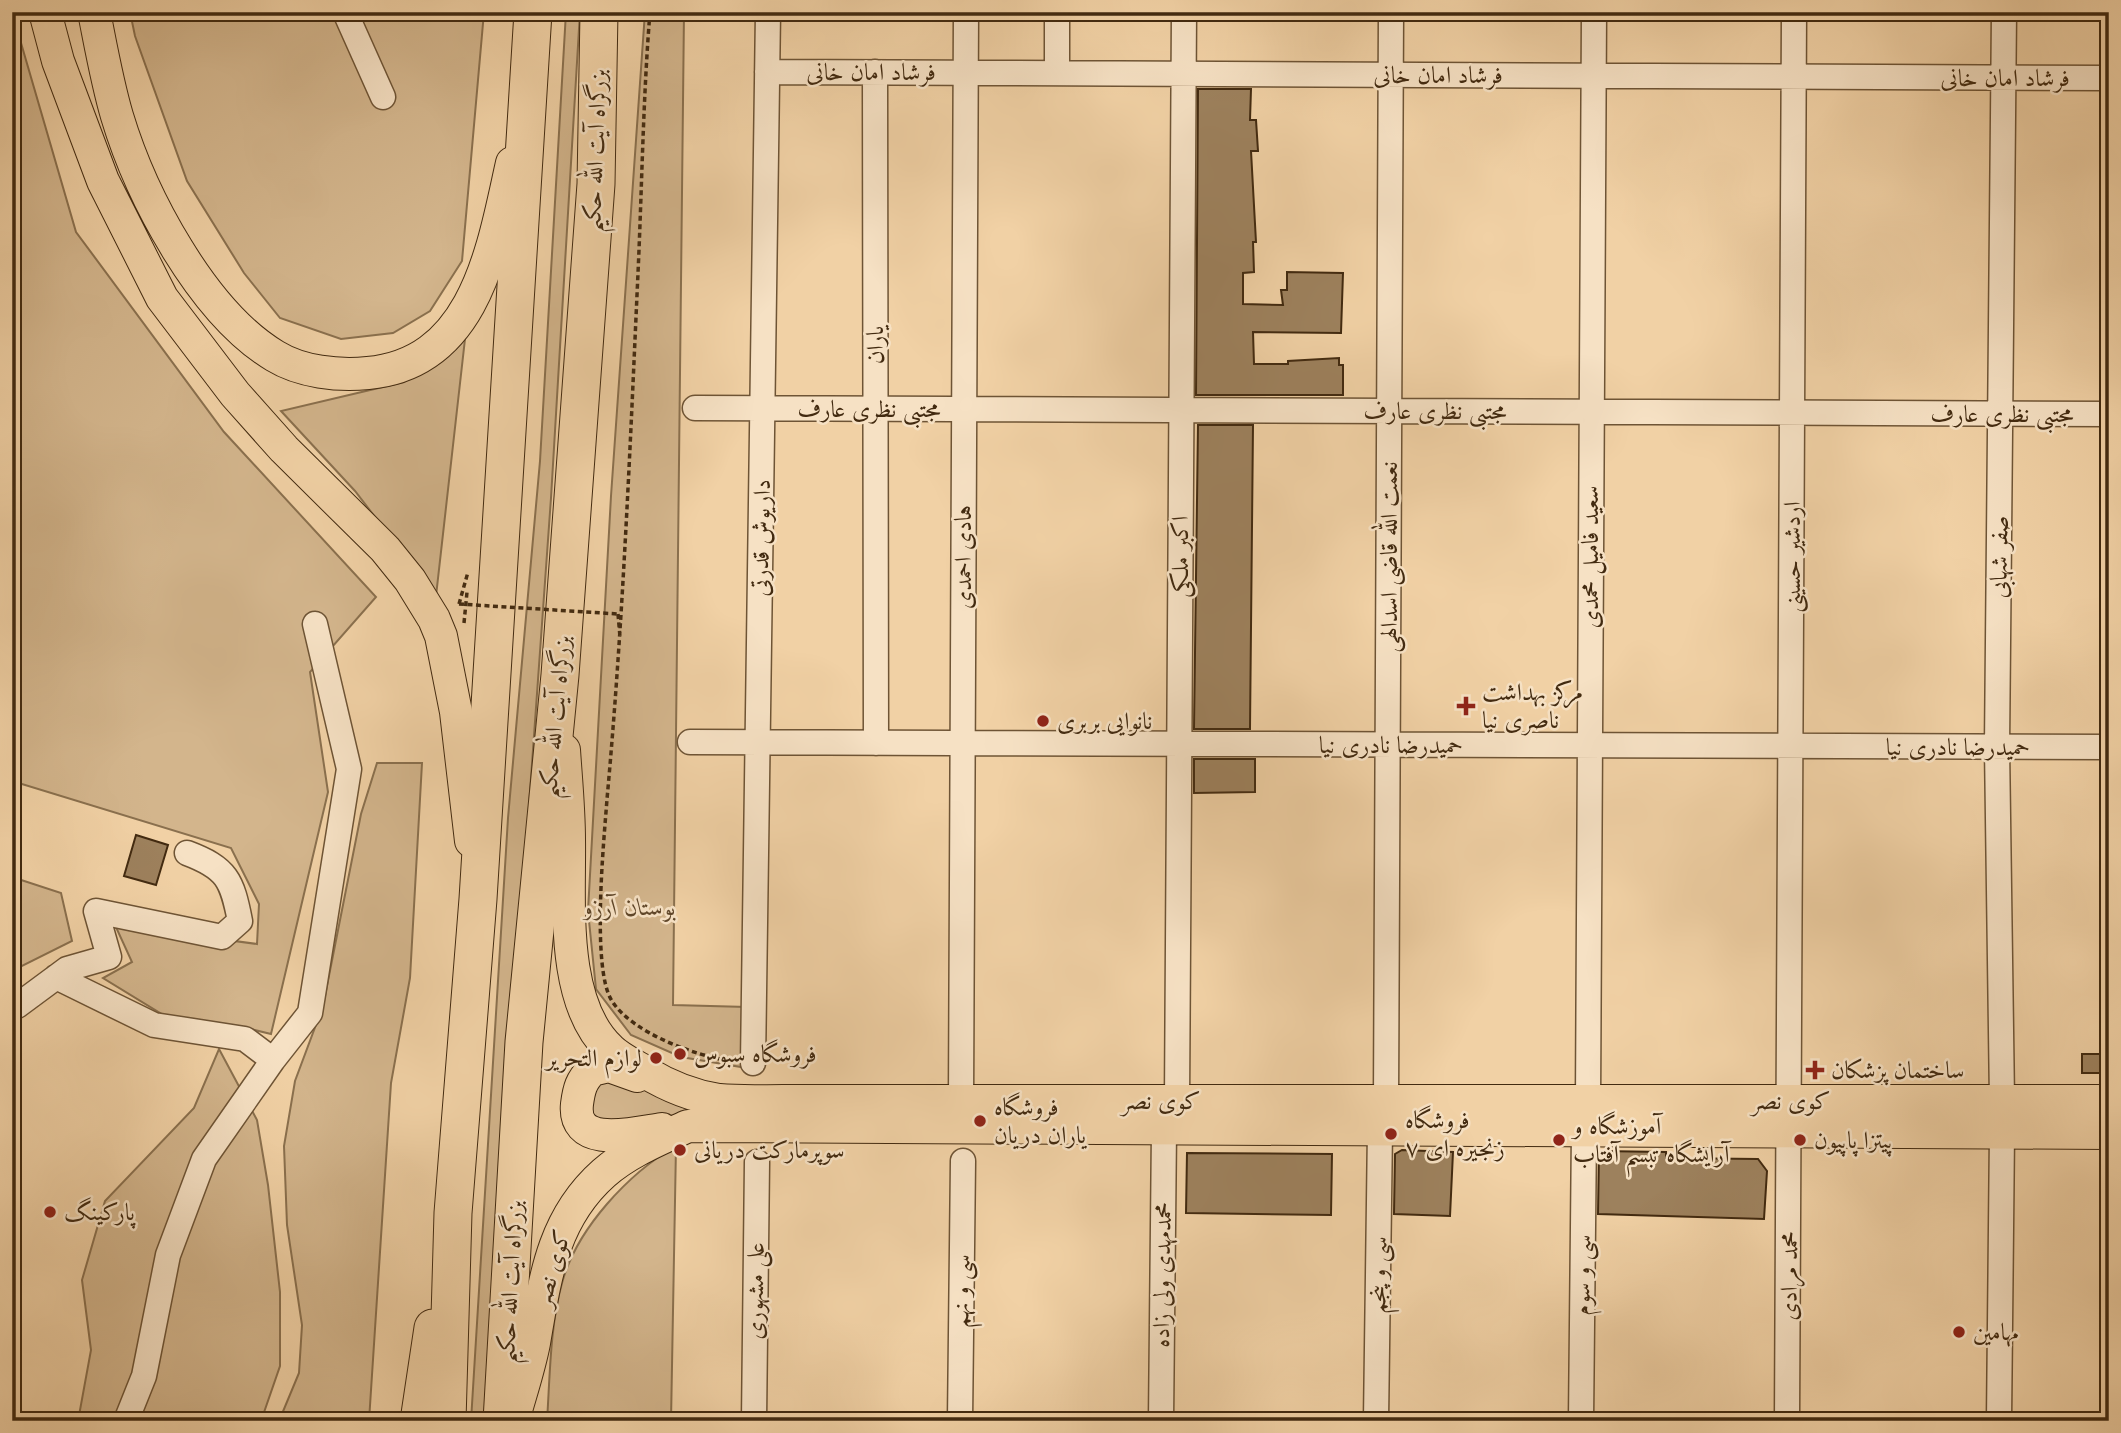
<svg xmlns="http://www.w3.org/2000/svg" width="2121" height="1433" font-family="Cardo,Amiri,serif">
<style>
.green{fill:#d3b58c;stroke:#8a704e;stroke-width:2}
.building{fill:#9d815d;stroke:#422a10;stroke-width:2}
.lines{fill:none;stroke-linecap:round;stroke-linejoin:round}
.minor-casing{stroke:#6e5435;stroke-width:27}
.major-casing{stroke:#422a10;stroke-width:34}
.highway-casing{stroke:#422a10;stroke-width:39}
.path{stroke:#422a10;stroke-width:3.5;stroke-dasharray:5 3.5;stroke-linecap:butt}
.minor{stroke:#f6e1c4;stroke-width:24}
.major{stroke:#f1d1a5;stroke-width:32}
.highway{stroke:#f1d1a5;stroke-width:37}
.path-bridge{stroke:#422a10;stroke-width:3.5;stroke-dasharray:5 3.5;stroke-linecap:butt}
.poi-dot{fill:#8f2418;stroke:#f6e1c4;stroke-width:2.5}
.labels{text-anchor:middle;stroke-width:5;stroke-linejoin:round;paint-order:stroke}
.street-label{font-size:24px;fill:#422a10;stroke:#f6e1c4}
.poi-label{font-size:24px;fill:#422a10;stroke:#f6e1c4;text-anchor:start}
.park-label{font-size:24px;font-style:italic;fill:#5f4629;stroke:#f6e1c4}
</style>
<rect width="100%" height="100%" fill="#f1d1a5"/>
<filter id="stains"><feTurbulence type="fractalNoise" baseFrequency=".00286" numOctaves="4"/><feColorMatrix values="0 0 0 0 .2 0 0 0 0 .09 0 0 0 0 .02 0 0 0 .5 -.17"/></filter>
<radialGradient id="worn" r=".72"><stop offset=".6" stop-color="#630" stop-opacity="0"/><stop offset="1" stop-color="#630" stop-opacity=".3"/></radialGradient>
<path class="green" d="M12,12l64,220 148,200 152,165 -66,75 18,120 -57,242 -33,-8 -47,6 -88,-54 29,-16 -17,-37 142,19 2,-40 -28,-56 -219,-67z
M130,12h354l-22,249 -32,50 -37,22 -52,6 -61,-21 -36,-45 -57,-92 -52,-145z
M566,12h14l-29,486 -66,923h-14l37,-603 32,-357z
M645,12h39l-11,993 74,2v61l-66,-11 -50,-22 -35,-46 -8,-78 23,-415z
M465,339l-29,257 -81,-105 -74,-80 123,-29z
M377,763h45l-12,215 -19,105 -22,338h-90l20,-48 3,-48 -15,-100 -3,-79 11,-65 28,-75 38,-192z
M12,877l49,16 11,48 -60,30z
M219,1049l38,71 11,65 12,107v74l-19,55h-183l13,-71 -9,-70 23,-79 89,-93z
M616,1077l81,35 -81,15 -24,-8 -5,-22 7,-13z
M676,1146l-5,275h-124c3,-45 3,-95 15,-138 15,-55 67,-110 114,-137z"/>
<path class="building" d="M1198,89h53l-1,31h6l2,31h-7l5,91h-3l1,30 -11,1v31l40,1 -2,-15h6v-18l56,1 -2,60 -88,-1 1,32h34v-3l51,-3v7h4v30h-147z
M1198,425h55l-3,304h-56z
M1194,759h61v33l-61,1z
M136,835l32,10 -12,40 -32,-9z
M2082,1054h27v19h-27z
M1402,1150l51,2 -3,64 -56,-2 1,-60z
M1599,1151l67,1v6l92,1 9,12 -3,48 -166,-5z
M1187,1153l145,1 -1,61 -145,-2z"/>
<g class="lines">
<g class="minor-casing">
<path id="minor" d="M345,12l38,85
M1057,12v61
M767,72l1342,6
M875,72l1,671
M695,408l1414,6
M690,742l1419,5
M56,977l98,48 91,14 28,21 37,-47 39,-244 -34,-145
M17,1006l50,-37 42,-12 -13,-46 126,26 18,-16c-8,-41 -13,-53 -53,-68
M753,1063l15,-1051
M961,1101l5,-1089
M1177,1101l7,-1089
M1386,1101l5,-1089
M2002,1101l-5,-354 7,-735
M126,1421l18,-45 24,-121 36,-96 69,-99
M754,1421l3,-259
M960,1421l3,-260
M1161,1421l3,-292
M1376,1421l4,-292
M1581,1421l3,-291 4,-29 6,-1089
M1787,1421l7,-1409
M1999,1421l3,-289"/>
</g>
<g class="major-casing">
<path id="major" d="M45,12l13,49 45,120 59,117 73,96 49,55 101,100 25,31 24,39 7,17 15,76 15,129
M94,12c7,35 13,70 23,104 24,80 85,196 158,240 26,16 63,20 93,17 108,-10 125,-125 144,-210
M564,750c2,30 5,60 5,90 1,61 -9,162 41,209 9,9 24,16 35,23 23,14 47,24 74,28 21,2 43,1 64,1h1326
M637,1076l-28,-10 -17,4c-11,11 -13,19 -15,34 -5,46 58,29 85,25
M513,1421c7,-26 16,-52 21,-78 11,-64 18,-124 70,-170 24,-21 54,-33 84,-47l1421,7"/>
</g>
<g class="highway-casing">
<path id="highway" d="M419,1421l14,-93
M447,1421l6,-208 25,-314 55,-887
M502,1421l22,-379 36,-367 36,-491 3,-172"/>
</g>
<path class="path" d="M650,12c-7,87 -8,174 -12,261 -8,176 -15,351 -31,526 -3,41 -16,170 5,202 20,32 84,55 119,60
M459,604l9,-32
M618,614l2,23
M464,623l3,-31"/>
<use href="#minor" class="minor"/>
<use href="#major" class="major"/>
<use href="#highway" class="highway"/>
<path class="path-bridge" d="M459,604l159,10"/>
</g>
<g class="poi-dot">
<path d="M1462.5 695.5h7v7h7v7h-7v7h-7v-7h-7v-7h7z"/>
<circle cx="1043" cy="721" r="7"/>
<circle cx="680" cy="1054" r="7"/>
<circle cx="656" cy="1058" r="7"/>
<path d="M1811.5 1059.5h7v7h7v7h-7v7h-7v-7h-7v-7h7z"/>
<circle cx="980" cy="1121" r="7"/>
<circle cx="1391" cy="1134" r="7"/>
<circle cx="1559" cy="1140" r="7"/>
<circle cx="1800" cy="1140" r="7"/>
<circle cx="680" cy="1150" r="7"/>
<circle cx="50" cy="1212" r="7"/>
<circle cx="1959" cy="1332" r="7"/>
</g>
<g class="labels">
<g class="street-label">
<text x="871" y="80">فرشاد امان خانی</text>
<text x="1438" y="83">فرشاد امان خانی</text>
<text x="2005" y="86">فرشاد امان خانی</text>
<text transform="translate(595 151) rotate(-88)" y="8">بزرگراه آیت الله حکیم</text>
<text transform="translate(875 345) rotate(-90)" y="8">یاران</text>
<text x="869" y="417">مجتبی نظری عارف</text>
<text x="1435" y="419">مجتبی نظری عارف</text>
<text x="2002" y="422">مجتبی نظری عارف</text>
<text transform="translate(761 538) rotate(-89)" y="8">داریوش قدرتی</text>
<text transform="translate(963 557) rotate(-90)" y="8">هادی احمدی</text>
<text transform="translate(1180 557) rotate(-90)" y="8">اکبر ملکی</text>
<text transform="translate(1389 557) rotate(-90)" y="8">نعمت الله قاضی اسدالهی</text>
<text transform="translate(1590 557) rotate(-90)" y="8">سعید فامیل محمدی</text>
<text transform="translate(1792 557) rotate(-90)" y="8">اردشیر حسینی</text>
<text transform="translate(1999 557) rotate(-89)" y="8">صفر شهابی</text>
<text transform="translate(555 717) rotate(-85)" y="8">بزرگراه آیت الله حکیم</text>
<text x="1391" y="753">حمیدرضا نادری نیا</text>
<text x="1958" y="755">حمیدرضا نادری نیا</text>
<text x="1161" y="1109">کوی نصر</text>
<text x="1791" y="1109">کوی نصر</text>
<text transform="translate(552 1268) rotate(-74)" y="8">کوی نصر</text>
<text transform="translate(1162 1275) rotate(-89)" y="8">محمدمهدی ولی زاده</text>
<text transform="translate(1378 1275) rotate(-89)" y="8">سی و پنجم</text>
<text transform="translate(1582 1275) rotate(-89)" y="8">سی و سوم</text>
<text transform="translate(1789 1276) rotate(-89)" y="8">محمد مرادی</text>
<text transform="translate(510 1282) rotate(-87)" y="8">بزرگراه آیت الله حکیم</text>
<text transform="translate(755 1291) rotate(-89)" y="8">علی مشهوری</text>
<text transform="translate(961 1291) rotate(-89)" y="8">سی و نهم</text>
</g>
<g class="poi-label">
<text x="1482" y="700">مرکز بهداشت<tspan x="1482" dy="28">ناصری نیا</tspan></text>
<text x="1057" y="729">نانوایی بربری</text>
<text x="694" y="1062">فروشگاه سبوس</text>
<text x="642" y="1066" text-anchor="end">لوازم التحریر</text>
<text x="1831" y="1078">ساختمان پزشکان</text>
<text x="994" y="1115">فروشگاه<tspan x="994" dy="28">یاران دریان</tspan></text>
<text x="1405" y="1128">فروشگاه<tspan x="1405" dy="28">زنجیره ای ۷</tspan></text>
<text x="1573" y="1134">آموزشگاه و<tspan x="1573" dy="28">آرایشگاه تبسم آفتاب</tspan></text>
<text x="1814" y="1148">پیتزا پاپیون</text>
<text x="694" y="1158">سوپرمارکت دریانی</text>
<text x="64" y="1220">پارکینگ</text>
<text x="1973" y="1340">مهامین</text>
</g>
<g class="park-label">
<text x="630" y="915">بوستان آرزو</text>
</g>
</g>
<rect width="2121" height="1433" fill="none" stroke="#f1d1a5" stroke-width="42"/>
<rect x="14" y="14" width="2093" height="1405" fill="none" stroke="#422a10" stroke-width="3.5"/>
<rect x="21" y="21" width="2079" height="1391" fill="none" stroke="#422a10" stroke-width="2"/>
<rect width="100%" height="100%" filter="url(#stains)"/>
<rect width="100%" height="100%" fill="url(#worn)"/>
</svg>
